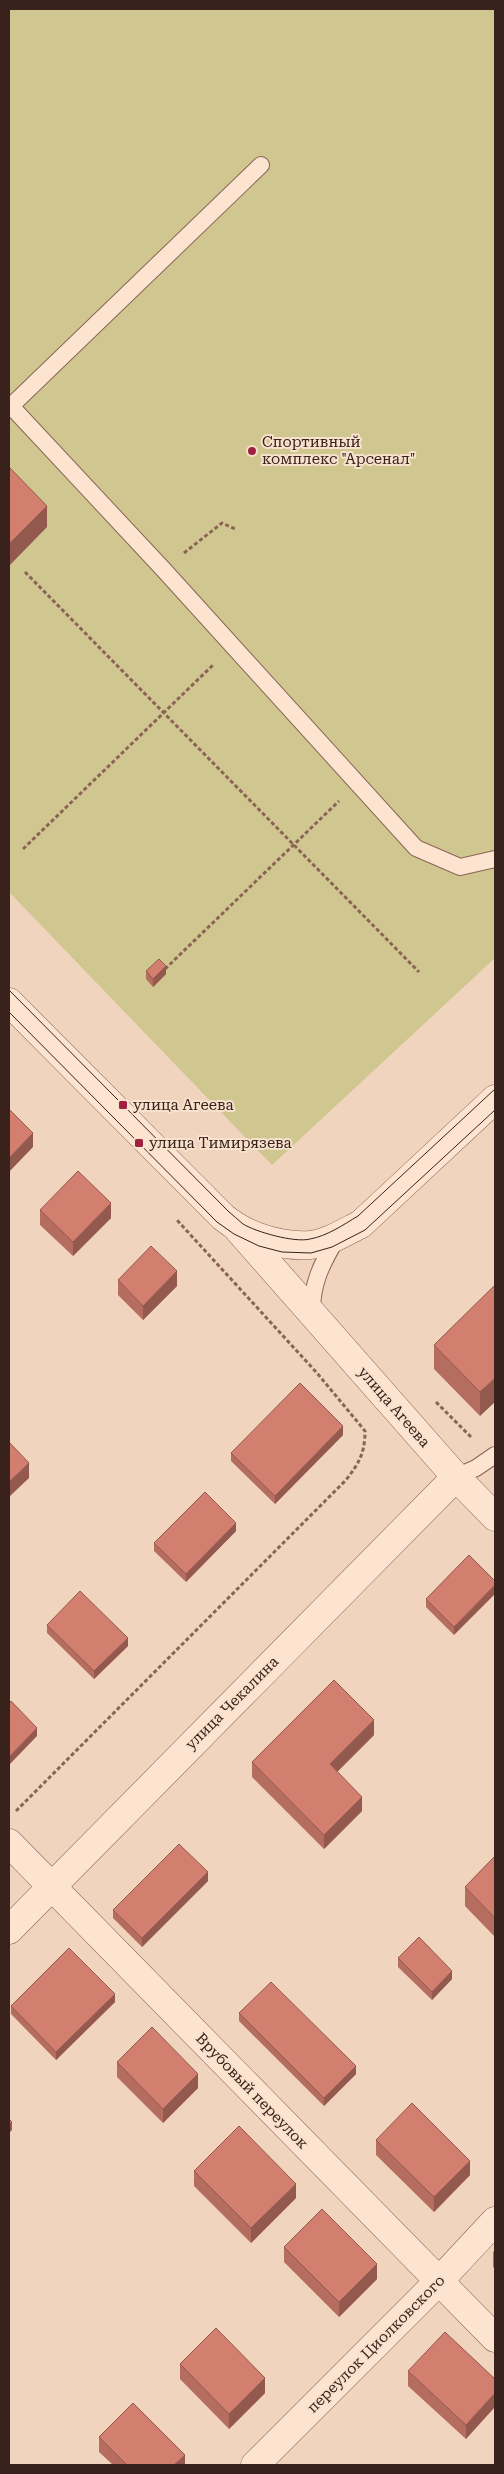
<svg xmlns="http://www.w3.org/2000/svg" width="504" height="2474" font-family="'Roboto Serif',serif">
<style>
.green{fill:#d0c790}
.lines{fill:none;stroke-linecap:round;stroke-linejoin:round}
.service-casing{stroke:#8b6455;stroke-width:18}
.minor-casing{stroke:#8b6455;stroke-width:29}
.tertiary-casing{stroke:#8b6455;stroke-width:29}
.path{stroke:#8b6455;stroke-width:3;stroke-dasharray:4 2.5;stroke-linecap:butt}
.service{stroke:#fce4d1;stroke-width:16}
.minor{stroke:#fce4d1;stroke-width:28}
.tertiary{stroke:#fce4d1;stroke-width:28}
.tram{stroke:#39221b;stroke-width:1}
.wall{fill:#b56d60}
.shaded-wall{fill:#94594e}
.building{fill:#d37f70;stroke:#94594e}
.poi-dot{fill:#9f2041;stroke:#f8e1cd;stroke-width:2}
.labels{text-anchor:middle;stroke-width:4;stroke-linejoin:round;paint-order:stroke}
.poi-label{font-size:15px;fill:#39221b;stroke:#f8e1cd;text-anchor:start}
.street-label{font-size:15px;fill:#39221b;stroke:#f8e1cd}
</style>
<rect width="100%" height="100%" fill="#f1d4bd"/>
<path class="green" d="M9,9h486v949l-223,207 -263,-273z"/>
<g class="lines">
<g class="service-casing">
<path id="service" d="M9,404l154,165 253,279 44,19 35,-8
M11,406l250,-241
M312,1315c-1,-31 10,-52 25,-77
M456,1477l20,-9 19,-13"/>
</g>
<g class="minor-casing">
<path id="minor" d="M236,1227l220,250 39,40
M9,1843l486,495
M9,1930l447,-453
M255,2465l184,-184 56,-60"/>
</g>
<g class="tertiary-casing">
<path id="tertiary" d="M9,1002l214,215c23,19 57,30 87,28 18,-2 35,-13 51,-21l134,-125"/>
</g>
<path class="path" d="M184,553l38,-30 13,6
M25,572l394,400
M23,849l190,-184
M165,969l174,-168
M436,1402l36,36
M16,1811l330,-331c13,-17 19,-27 19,-49l-48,-58 -141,-154"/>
<use href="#service" class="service"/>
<use href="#minor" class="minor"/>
<use href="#tertiary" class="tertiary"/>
<path class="tram" d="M9,990l219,221c5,4 10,9 15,13 13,8 52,19 67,15 17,-3 33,-14 48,-23l137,-127
M9,1012l208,210 17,12 25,12 23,6 29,1 21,-6 33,-17 130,-120"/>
</g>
<path class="wall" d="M146,971l20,3 -13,13 -7,-8z
M40,1210l71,8 -38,38 -33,-31z
M118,1280l59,6 -34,34 -25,-25z
M495,1285l-15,131 -46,-47v-24z
M343,1435l-68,69 -44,-43v-8z
M236,1531l-50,51 -32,-31v-8z
M469,1555l-15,80 -28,-28v-8z
M47,1625l81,21 -34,33 -47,-46z
M374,1735l-37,37 25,39 -38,38 -72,-72v-15z
M495,1856v81l-30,-31v-19z
M208,1881l-66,66 -29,-29v-8z
M398,1958l54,21 -20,21 -34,-33z
M115,2002l-59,58 -45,-46v-8z
M239,2013l117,61 -32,32 -85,-85z
M117,2062l81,26 -35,35 -46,-46z
M376,2140l94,35 -36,37 -58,-57z
M194,2171l102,27 -45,45 -57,-57z
M284,2247l93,32 -38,38 -55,-55z
M495,2250v19l-2,-2v-15z
M180,2364l85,29 -36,36 -49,-50z
M408,2371l87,8 -29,60 -58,-53z
M99,2437l86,28h-72l-14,-13z"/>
<path class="shaded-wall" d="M47,506v21l-38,39v-22z
M166,966v8l-13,13v-8z
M33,1133v14l-24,25v-14z
M111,1203v15l-38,38v-14z
M177,1271v15l-34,34v-14z
M495,1378v24l-15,14v-24z
M343,1426v9l-68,69v-8z
M29,1463v15l-20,19v-15z
M236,1523v8l-50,51v-8z
M495,1585v9l-41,41v-8z
M128,1638v8l-34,33v-8z
M374,1720v15l-44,44v-15z
M37,1728v8l-28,29v-8z
M362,1797v14l-38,38v-14z
M208,1872v9l-66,66v-9z
M452,1971v8l-20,21v-8z
M115,1994v8l-59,58v-8z
M356,2066v8l-32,32v-8z
M198,2074v14l-35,35v-14z
M12,2122v8l-3,3v-8z
M470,2161v14l-36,37v-15z
M296,2184v14l-45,45v-15z
M377,2264v15l-38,38v-15z
M265,2378v15l-36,36v-15z
M495,2393v14l-29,32v-14z
M185,2455v10h-11z"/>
<path class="building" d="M9,467l38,39 -38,38z
M159,959l7,7 -13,13 -7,-8z
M9,1109l24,24 -24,25z
M78,1171l33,32 -38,39 -33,-32z
M151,1246l26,25 -34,35 -25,-26z
M495,1285v93l-15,14 -46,-47z
M300,1383l43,43 -68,70 -44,-43z
M9,1442l20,21 -20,19z
M205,1492l31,31 -50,51 -32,-31z
M469,1555l26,26v4l-41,42 -28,-28z
M80,1591l48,47 -34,33 -47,-46z
M334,1680l40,40 -44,44 32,33 -38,38 -72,-73z
M11,1701l26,27 -28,29v-53z
M179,1844l29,28 -66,66 -29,-28z
M495,1856v62l-30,-31z
M419,1937l33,34 -20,21 -34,-34z
M69,1948l46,46 -59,58 -45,-46z
M271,1982l85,84 -32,32 -85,-85z
M152,2027l46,47 -35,35 -46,-47z
M412,2103l58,58 -36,36 -58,-57z
M9,2119l3,3 -3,3z
M239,2126l57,58 -45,44 -57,-57z
M322,2209l55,55 -38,38 -55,-55z
M216,2328l49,50 -36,36 -49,-50z
M445,2332l50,47v14l-29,32 -58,-54z
M133,2403l52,52 -11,10h-47l-28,-28z"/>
<g class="poi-dot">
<circle cx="252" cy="451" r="5"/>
<rect x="118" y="1100" width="10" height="10" rx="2.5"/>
<rect x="134" y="1138" width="10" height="10" rx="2.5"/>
</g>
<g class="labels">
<g class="poi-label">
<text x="262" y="447">Спортивный<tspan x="262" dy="17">комплекс "Арсенал"</tspan></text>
<text x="133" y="1110">улица Агеева</text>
<text x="149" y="1148">улица Тимирязева</text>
</g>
<g class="street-label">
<text transform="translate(394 1407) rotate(49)" y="5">улица Агеева</text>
<text transform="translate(232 1703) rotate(-45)" y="5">улица Чекалина</text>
<text transform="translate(252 2091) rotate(46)" y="5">Врубовый переулок</text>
<text transform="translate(376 2344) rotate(-45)" y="5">переулок Циолковского</text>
</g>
</g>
<rect width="504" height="2474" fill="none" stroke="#39221b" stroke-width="20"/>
</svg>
